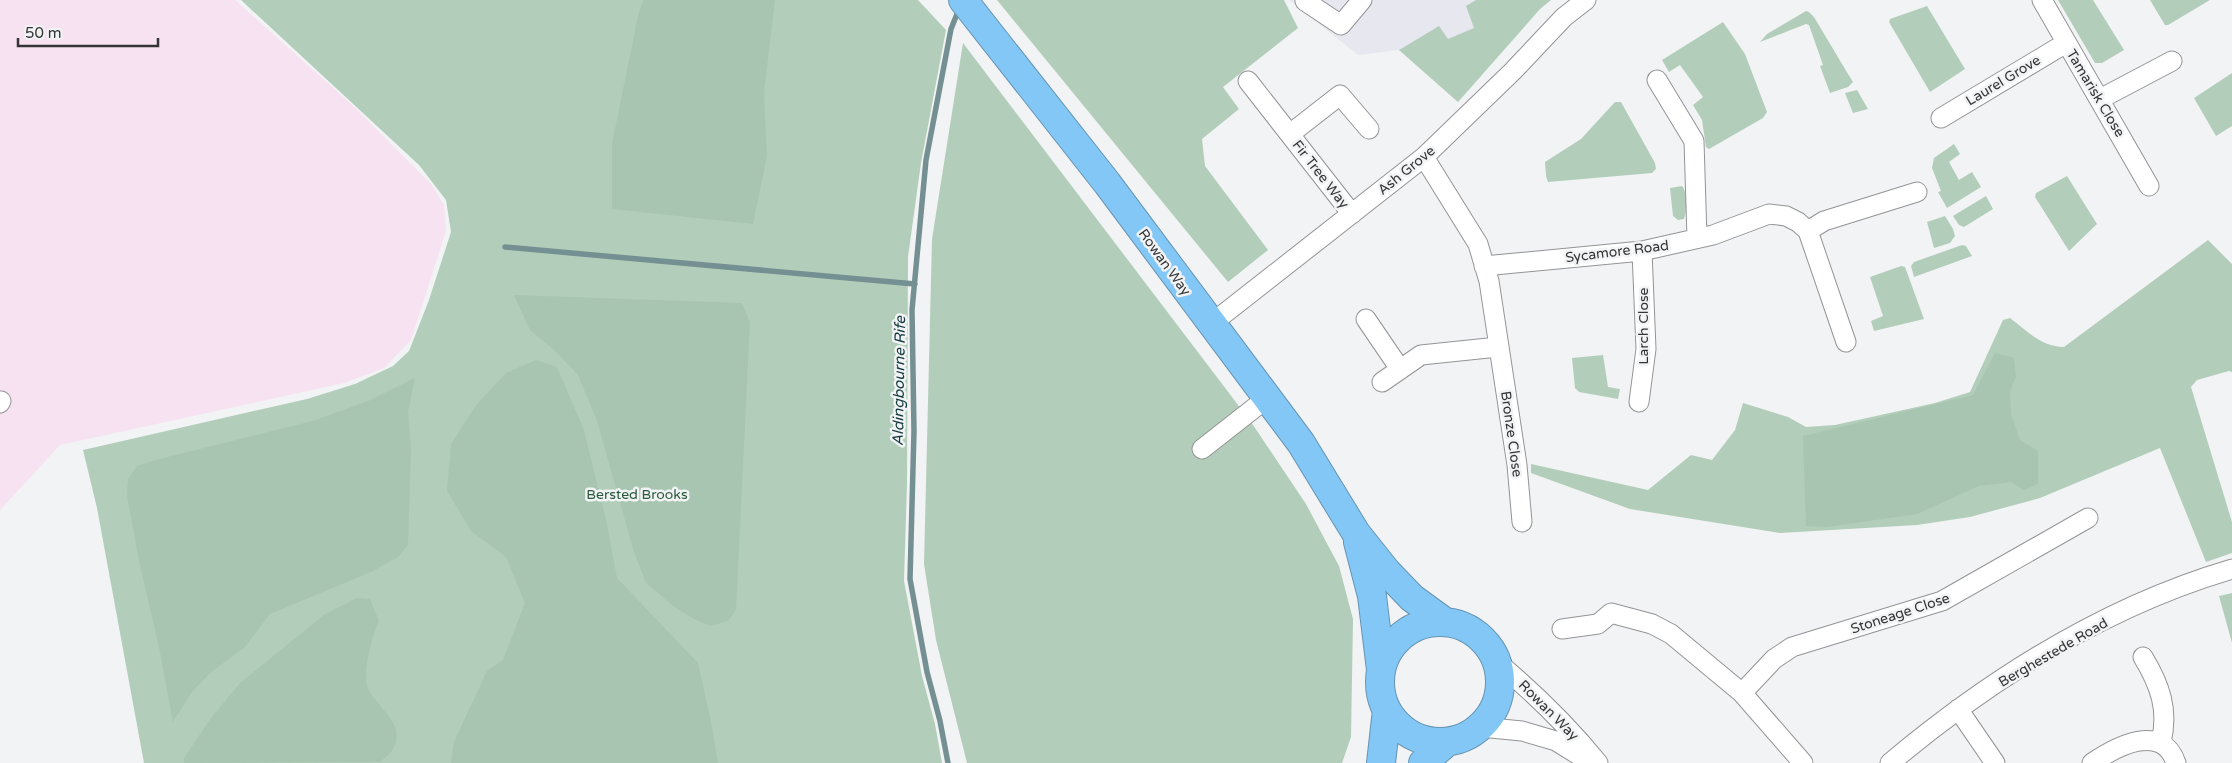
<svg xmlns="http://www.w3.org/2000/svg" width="2232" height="763" font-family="'Varela Round',sans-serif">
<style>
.commercial{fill:#f6e2f1}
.built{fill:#e7e7f0}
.green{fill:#b2ceba}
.forest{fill:#a7c5b0}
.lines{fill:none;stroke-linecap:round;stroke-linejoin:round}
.stream{stroke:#749093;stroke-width:5.5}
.minor-casing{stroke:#949496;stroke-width:21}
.highway-casing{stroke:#6794b2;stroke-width:30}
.minor{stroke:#fff;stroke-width:19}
.highway{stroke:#82c7f5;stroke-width:28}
.labels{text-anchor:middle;stroke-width:5;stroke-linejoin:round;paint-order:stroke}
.street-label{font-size:14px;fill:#343435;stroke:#f2f3f4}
.park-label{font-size:14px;fill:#285a3b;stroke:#f2f3f4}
.water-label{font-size:15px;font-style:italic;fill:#133b3e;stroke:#f2f3f4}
</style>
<rect width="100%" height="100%" fill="#f2f3f4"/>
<path class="commercial" d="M0,0h235l116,104 80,80 13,21 2,26 -35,109 -27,28 -40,15 -284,62 -60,65z"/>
<path class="built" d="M1289,0h262l-11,9 -82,93 -59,-52 -41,5z"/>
<path class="green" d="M241,0h677l28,30 -25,133 -13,94 -1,227 -3,97 18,95 13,48 7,39h-798l-47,-255 -14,-58 224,-51 48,-15 38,-18 16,-15 20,-51 22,-68 -5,-32 -27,-35z
M997,0h287l14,28 -75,59 16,22 -37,30 3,27 63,84 -40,32z
M1476,0h75l-11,9 -82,93 -59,-52 40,-24 9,13 26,-11 -8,-22z
M2058,0h35l31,50 -22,13h-7z
M2150,0h60l-42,25h-3z
M1927,6l38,63 -35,23 -41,-70 1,-3z
M1806,11l3,1 5,5 34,57 5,8 -5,5 -18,6 -10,-27 3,-1 -14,-40 -3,-1 -46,18 7,-8z
M1723,22l22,32 22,58 -4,6 -54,31 -3,-2 -4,-27 -9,-15 10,-8 -23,-32 -11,7 -7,-12z
M963,43l288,379 55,82 33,62 14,53 -2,118 -9,26h-375l-31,-123 -12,-76 8,-325z
M2232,73v53l-16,10 -22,-38z
M1857,90l11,19 -15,4 -8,-20z
M1615,102h6l34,61 1,6 -4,4 -104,9 -2,-6 -1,-14 36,-23z
M1954,144l6,10 -11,8 10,18 13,-8 9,15 -34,21 -9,-16 3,-1 -9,-23 2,-10z
M2067,176l30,48 -28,27 -34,-54 1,-4z
M1682,186c6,7 5,25 2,33l-6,1 -5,-4 -3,-28z
M1986,196l7,13 -29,18 -5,-2 -6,-9z
M1945,216l8,13 2,7 -5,7 -16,5 -7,-26z
M2208,240l24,24v108l-3,-1 -32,9 -6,7 41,135v31l-26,9 -46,-114 -120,50 -70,19 -53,8 -137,8 -150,-24 -99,-36v-9l117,26 43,-35 21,5 23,-30 8,-27 45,14 18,10 29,-2 100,-22 35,-11 33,-72 7,-2c17,13 32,29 54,29z
M1962,245l4,1 6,10 -58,21 -3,-11 3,-4z
M1901,266l4,1 19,52 -50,12 -3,-10 12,-5 -13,-39z
M1603,355l5,32 12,2 -2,10 -39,-7 -4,-4 -3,-30z
M2232,593v50l-13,-47z"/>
<path class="forest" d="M643,0h132l-11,93 3,63 -14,68 -141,-15v-65l26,-128z
M514,295l228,8 8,19 -14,288 -8,11 -18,5 -16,-7 -21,-13 -27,-23 -12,-31 -37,-131 -19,-46 -24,-25 -24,-20z
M1995,353l19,5 2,19 -6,14 1,23 9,26 18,11v33l-14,6 -13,-8 -32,4 -62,28 -90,13 -21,-1 -3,-90 170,-41z
M536,360l21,7 27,63 23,94 10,54 81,85 14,64 6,36h-267l3,-21 33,-71 16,-11 22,-57 -19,-46 -35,-26 -24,-40 4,-47 25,-39 30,-32z
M415,378l-7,34 3,36 -3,97 -10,12 -27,15 -101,42 -25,33 -35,26 -18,19 -19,30 -14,-75 -20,-86 -12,-65 1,-17 9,-13 22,-7 154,-38 55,-20z
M357,598l13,1 9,22c-7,14 -14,45 -13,60 3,24 43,40 27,68 -2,5 -9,9 -13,13l-196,1v-5l27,-40 29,-35 85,-69z"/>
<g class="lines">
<path class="stream" d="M505,247l410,37
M948,763l-8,-42 -13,-49 -17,-93 4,-148 -2,-121 14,-150 25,-131 8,-20"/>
<g class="minor-casing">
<path id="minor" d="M2042,0l107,186
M1305,1l36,24 21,-25
M1657,80l37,61 3,97
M1248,81l104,133
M2100,99l72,-38
M1941,118l125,-75
M1290,134l50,-39 29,34
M1424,157l54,87 11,37 28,184 5,57
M1808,231l16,-10 93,-29
M1484,266l158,-15 71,-16 56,-21 17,2 12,6 10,9 38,111
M1366,319l34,50
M1211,324l213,-167 89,-86 51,-54 22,-17
M1382,382l39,-27 77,-8
M1639,402l7,-53 -4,-98
M0,403l1,-2
M1202,449l65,-51
M1562,629l36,-5 13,-11 41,11 19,10 71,59 61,70
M2143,657c17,28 26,53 18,85
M1496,661c37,31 72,65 102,102
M1742,693l32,-34 18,-12 150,-46 146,-83
M1958,709l37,54
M1480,727l42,4 34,10 34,21
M1890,763c99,-83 216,-157 342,-194
M2092,763c25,-17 70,-41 84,0"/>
</g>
<g class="highway-casing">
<path id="highway" d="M963,0l144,183 194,260 55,90 31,39 25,26 33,24
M1358,542l14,54 9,74
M1380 682a60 60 0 1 1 120 0a60 60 0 1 1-120 0Z
M1381,763l6,-53
M1423,763l24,-21"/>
</g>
<use href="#minor" class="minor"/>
<use href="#highway" class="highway"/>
</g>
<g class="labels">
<g class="street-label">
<text transform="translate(2003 80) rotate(-31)" y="5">Laurel Grove</text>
<text transform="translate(2096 93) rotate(59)" y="5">Tamarisk Close</text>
<text transform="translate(1406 170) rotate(-39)" y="5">Ash Grove</text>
<text transform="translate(1321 174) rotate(52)" y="5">Fir Tree Way</text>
<text transform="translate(1617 251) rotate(-7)" y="5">Sycamore Road</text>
<text transform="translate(1165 262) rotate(54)" y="5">Rowan Way</text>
<text transform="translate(1643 326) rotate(-90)" y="5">Larch Close</text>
<text transform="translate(1512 434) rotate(82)" y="5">Bronze Close</text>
<text transform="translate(1900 613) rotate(-18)" y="5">Stoneage Close</text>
<text transform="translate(2053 652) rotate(-30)" y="5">Berghestede Road</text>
<text transform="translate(1549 710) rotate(45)" y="5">Rowan Way</text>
</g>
<g class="park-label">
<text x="637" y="499">Bersted Brooks</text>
</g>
<g class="water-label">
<text transform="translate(899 381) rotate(-89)" y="5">Aldingbourne Rife</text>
</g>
</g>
<path d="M18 38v8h140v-8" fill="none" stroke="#343435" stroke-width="2.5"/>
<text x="25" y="38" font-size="15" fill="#343435" stroke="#f2f3f4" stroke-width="4" paint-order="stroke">50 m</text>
</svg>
